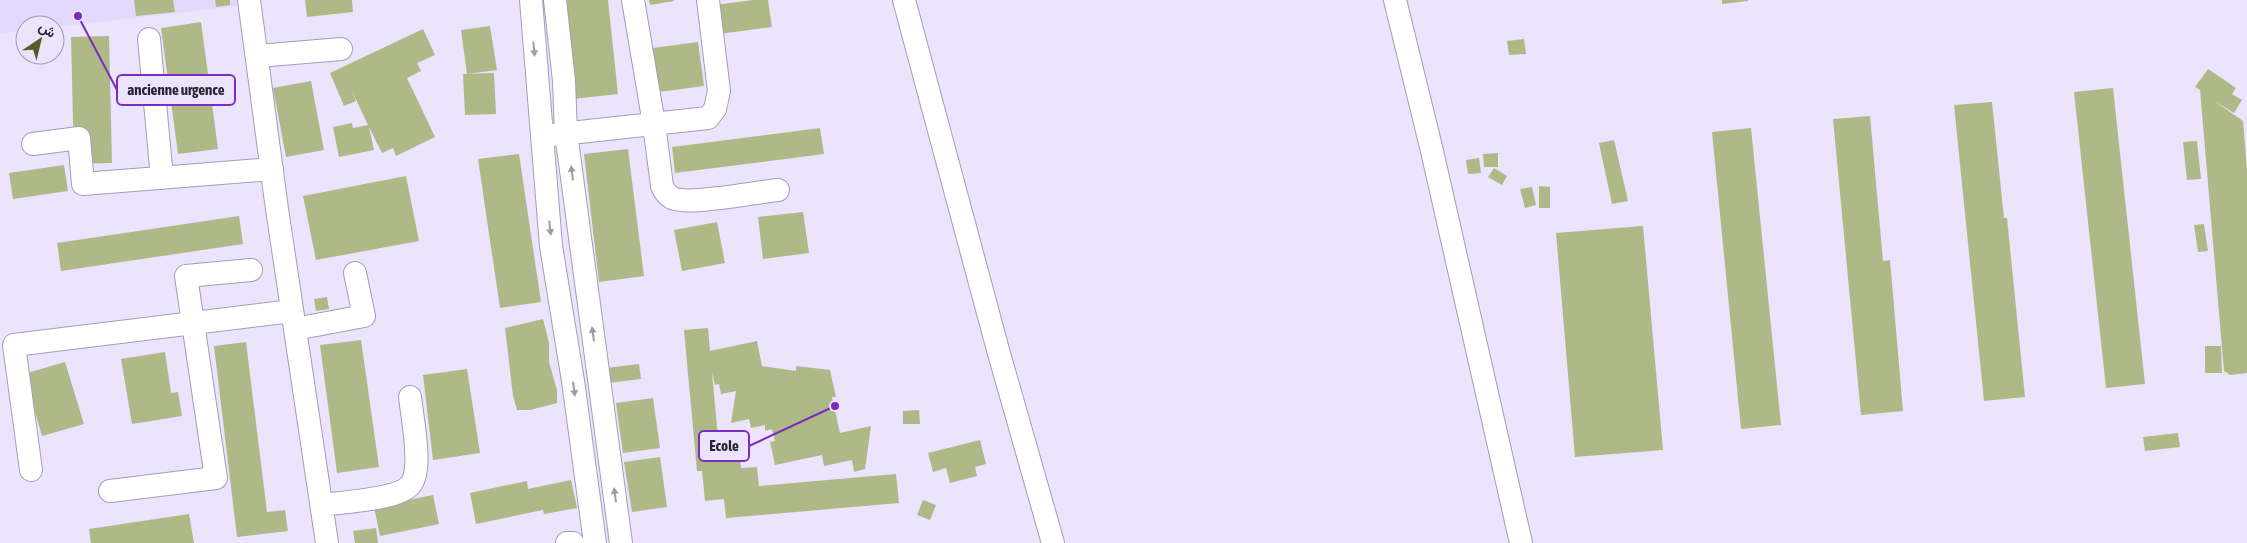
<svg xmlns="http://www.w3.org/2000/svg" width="2247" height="543" font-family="'Asap Condensed',Vazirmatn,sans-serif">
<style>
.built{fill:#e4d9fd}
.building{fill:#afb988}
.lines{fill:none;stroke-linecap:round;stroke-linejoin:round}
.minor-casing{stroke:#a49cb7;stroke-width:24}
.minor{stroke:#fff;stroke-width:22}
.oneway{fill:#9f9da2}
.leader{fill:none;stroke:#7b2cbf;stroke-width:2}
.callout-dot{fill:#7b2cbf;stroke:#ebe4fc;stroke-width:2}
.callout{fill:#ebe4fc;stroke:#7b2cbf;stroke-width:2}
.callout-label{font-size:15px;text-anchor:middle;font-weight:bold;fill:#2a2631}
</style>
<rect width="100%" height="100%" fill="#ebe4fc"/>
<path class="built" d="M0,0h237l1,6 -183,21v-2h-30v6l-25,2z"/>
<path class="building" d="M134,0h39l2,12 -39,4z
M215,0h15v5l-14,2z
M305,0h47l1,12 -46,5z
M563,0h45l10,94 -45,5z
M649,0h25v1l-24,4z
M753,0h15l4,27 -53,7 -5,-29z
M1722,0h26v1l-26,3z
M201,22l17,127 -40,5 -17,-126z
M490,26l7,44 -30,4 -6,-44z
M423,29l12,26 -18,8 4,8 -14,7 28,59 -39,19 -3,-8 -11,5 -13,-26 5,23 -35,7 -6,-30 19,-4 1,5 15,-3 -16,-34 4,10 -12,5 -14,-33z
M109,36l3,127 -38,1 -3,-127z
M1524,39l2,15 -17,1 -2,-14z
M698,42l6,44 -45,6 -6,-44z
M2208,69l28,19 -4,6 10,6 -8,13 -21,-13 30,21 4,49v203l-17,2 -6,-4 -24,-281 -5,-3z
M494,73l2,41 -31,1 -2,-41z
M311,81l13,69 -38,7 -13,-69z
M2113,88l32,296 -39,4 -32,-296z
M1992,102l12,116h3l18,179 -41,4 -30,-296z
M1870,116l13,145 7,-1 13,151 -42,4 -28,-296z
M820,128l4,26 -149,19 -3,-26z
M1751,128l30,297 -40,4 -29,-297z
M1614,140l14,61 -16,3 -13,-61z
M2197,141l4,38 -14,1 -4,-38z
M628,149l16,127 -45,6 -15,-128z
M1498,153v14h-14l-1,-13z
M519,154l22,148 -41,6 -22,-149z
M1479,158l2,15 -13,1 -2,-14z
M64,165l4,26 -55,8 -4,-26z
M1494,168l13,8 -5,9 -14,-8z
M406,176l13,65 -103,19 -13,-64z
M1539,186l11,1v21h-11z
M1532,187l4,18 -11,3 -5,-19z
M803,212l6,41 -46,6 -5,-42z
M239,216l4,28 -182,27 -4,-28z
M717,222l8,41 -43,8 -8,-41z
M2204,224l4,27 -10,1 -4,-27z
M1643,226l20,224 -88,7 -19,-224z
M327,297l2,12 -13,2 -2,-12z
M543,319l6,24v19l8,28v13l-27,7h-13l-4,-14 -8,-68z
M708,328l2,23 47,-10 5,25 34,5v-5l34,4 6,27h-4l8,36 31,-7 -6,43 -11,3 -2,-12 -28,6 -2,-11 -47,10 -5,-23 5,-1 -3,-12 -7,2v-6l-14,3 -2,-9 -18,4 5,-32 -15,3 -2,-10 -4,1 -3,-12 8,85 20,-2 1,12 16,-1 2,19 137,-12 3,29 -173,15 -2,-19 -19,2 -3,-30h-5l-13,-141z
M361,340l18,127 -42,6 -17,-128z
M246,342l21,170 18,-2 3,21 -51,6 -23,-191z
M2205,346h16l1,27h-17z
M165,352l6,41 7,-1 4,24 -50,8 -11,-65z
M65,362l19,62 -42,12 -18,-62z
M639,364l2,15 -33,4 -2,-15z
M467,369l13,84 -47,7 -10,-85z
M653,398l7,50 -37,5 -7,-50z
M919,410l1,14h-17v-13z
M2178,433l2,14 -35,4 -2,-14z
M980,440l6,24 -11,3 2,9 -27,7 -4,-15 -13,4 -5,-19z
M660,457l7,50 -35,5 -8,-50z
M571,480l6,28 -33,6 -1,-4 -67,14 -6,-31 57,-12 1,8z
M433,495l6,29 -59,12 -6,-29z
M923,500l13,5 -6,15 -13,-5z
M189,514l5,29h-103l-2,-14z
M376,528l2,15h-23l-2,-12z"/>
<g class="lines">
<g class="minor-casing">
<path id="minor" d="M249,0l28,209 50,334
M531,0l20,246 22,135 22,162
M555,0l9,81 2,52 55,410
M633,0l21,124 8,62c2,5 5,9 10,12 18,8 84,-6 106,-8
M904,0l94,350 55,193
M1395,0l37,151 89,392
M149,39l13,139
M258,56l83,-7
M552,135l156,-17 7,-9 4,-18 -11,-91
M33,144l46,-6 4,46 189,-15
M295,329l69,-13 -9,-43
M31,470l-17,-125 278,-34
M110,491l106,-13 -30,-202 65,-6
M322,505c19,-3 78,-5 89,-21 12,-16 1,-67 -1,-87
M567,543h6"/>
</g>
<use href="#minor" class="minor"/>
</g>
<defs><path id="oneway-solid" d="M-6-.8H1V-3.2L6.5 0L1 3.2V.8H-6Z" transform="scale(1.25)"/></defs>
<g class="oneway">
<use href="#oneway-solid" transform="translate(534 49) rotate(85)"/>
<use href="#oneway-solid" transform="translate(572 173) rotate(-98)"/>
<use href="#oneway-solid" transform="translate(550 228) rotate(84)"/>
<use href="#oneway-solid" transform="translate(593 334) rotate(-98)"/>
<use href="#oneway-solid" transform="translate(574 389) rotate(82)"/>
<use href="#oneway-solid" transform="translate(615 495) rotate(-98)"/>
</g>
<path class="leader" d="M78 16L117 90M835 406L749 446"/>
<g class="callout-dot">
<circle cx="78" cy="16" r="5"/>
<circle cx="835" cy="406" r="5"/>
</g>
<g class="callout">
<rect x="117" y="75" width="118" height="30" rx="5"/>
<rect x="699" y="431" width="50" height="30" rx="5"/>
</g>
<g class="callout-label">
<text x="176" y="95">ancienne urgence</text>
<text x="724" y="451">Ecole</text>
</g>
<g transform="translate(40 40) rotate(35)"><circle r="24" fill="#ebe4fc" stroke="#9e98ab"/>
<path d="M0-4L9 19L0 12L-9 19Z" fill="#545d2b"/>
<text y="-8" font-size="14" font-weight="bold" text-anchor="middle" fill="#2a2631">ش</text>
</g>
</svg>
